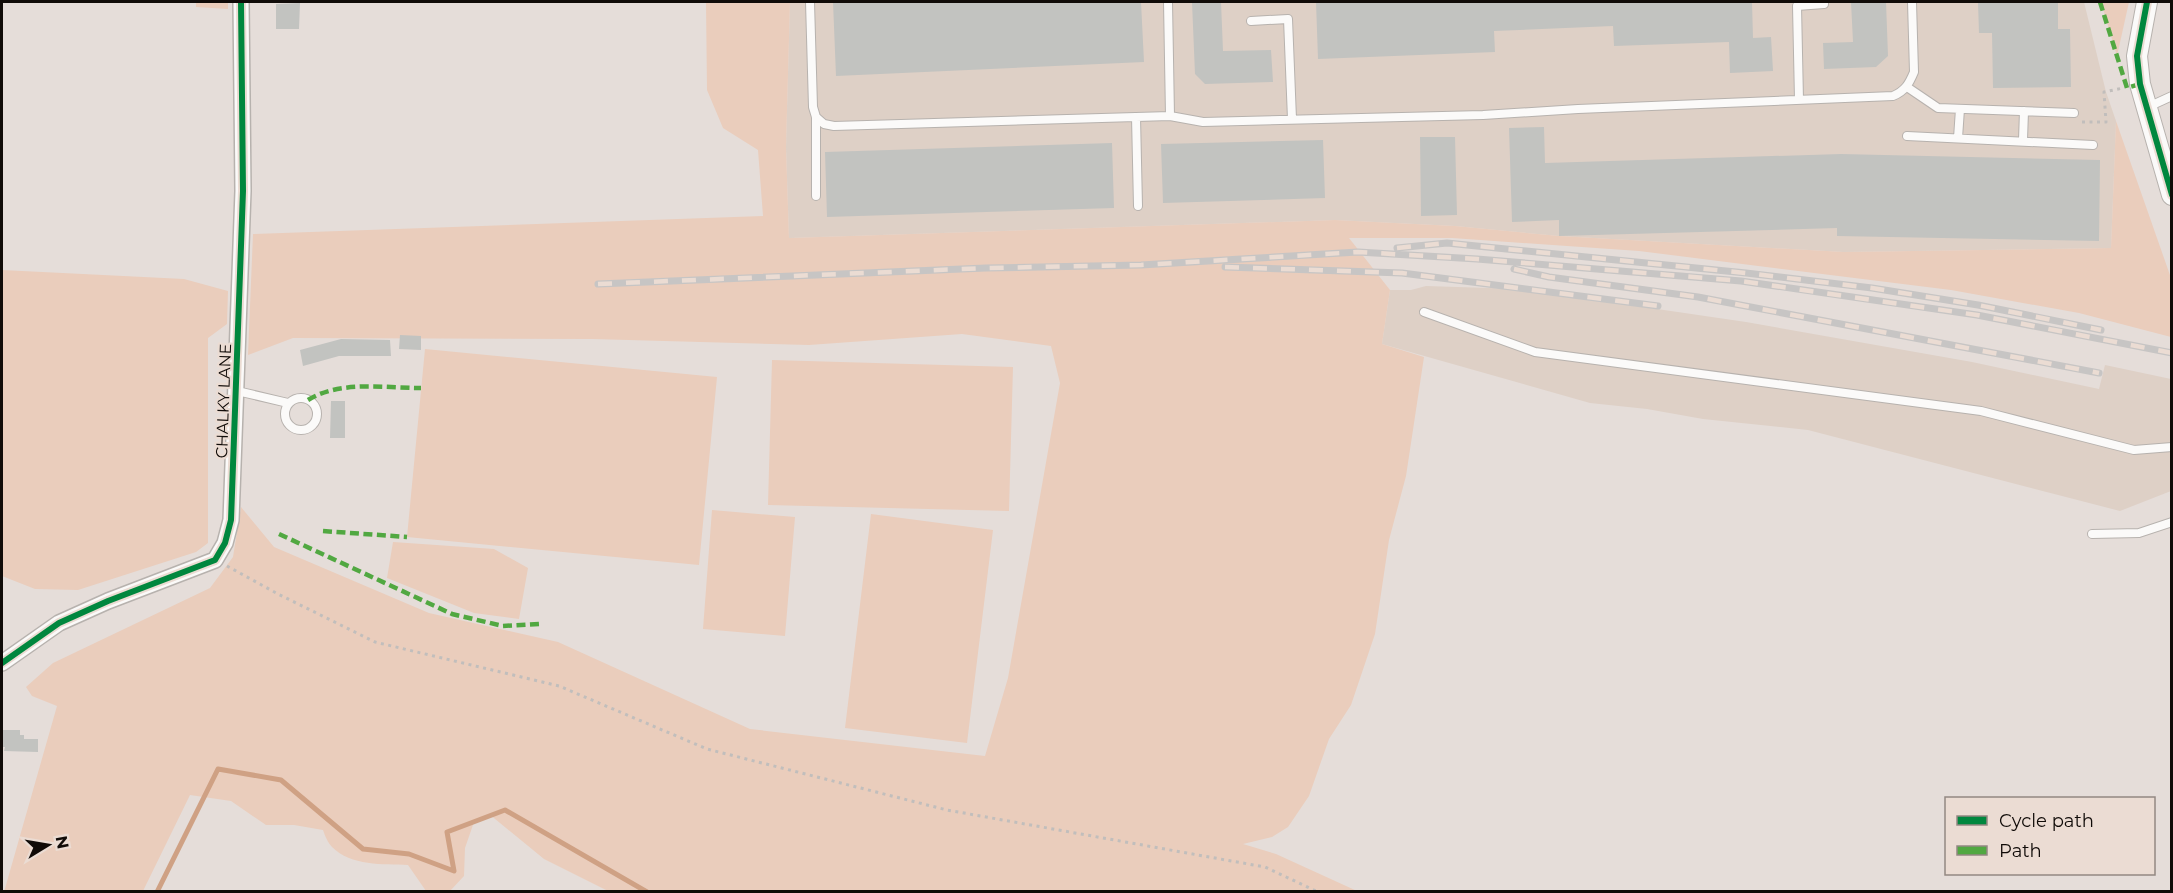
<svg xmlns="http://www.w3.org/2000/svg" width="2173" height="893" font-family="Montserrat,sans-serif">
<style>
.built{fill:#ded0c6}
.green{fill:#eacdbc}
.lines{fill:none;stroke-linecap:round;stroke-linejoin:round}
.stream{stroke:#cfa184;stroke-width:5}
.building{fill:#c2c3c0}
.service-casing{stroke:#b7b2ae;stroke-width:10}
.minor-casing{stroke:#b7b2ae;stroke-width:18}
.tertiary-casing{stroke:#b7b2ae;stroke-width:22}
.path{stroke:#c1bebc;stroke-width:3;stroke-dasharray:3 4.5;stroke-linecap:butt}
.service{stroke:#fbfaf9;stroke-width:8}
.minor{stroke:#fbfaf9;stroke-width:15}
.tertiary{stroke:#fbfaf9;stroke-width:20}
.rail-casing{stroke:#c7c5c4;stroke-width:7}
.rail{stroke:#ebdcd3;stroke-width:4.5;stroke-dasharray:14;stroke-linecap:butt}
.quiet{stroke:#51a841;stroke-width:4.5;stroke-dasharray:9 4.5;stroke-linecap:butt}
.cycleway-casing{stroke:#ebdcd3;stroke-width:10}
.cycleway{stroke:#00873e;stroke-width:6}
.labels{text-anchor:middle;stroke-width:4.5;stroke-linejoin:round;paint-order:stroke}
.street-label{font-size:16px;fill:#100b08;stroke:#ebdcd3}
</style>
<rect width="100%" height="100%" fill="#e5ddd9"/>
<path class="built" d="M790,2h1294l22,90 10,29 -5,127 -267,4 -285,-16 -104,-10 -120,-6 -546,18 -3,-91z
M1426,286l94,3 226,33 226,40 127,27 6,-24 66,14v112l-51,20 -312,-81 -105,-11 -56,-10 -57,-6 -208,-59 8,-54h21z"/>
<path class="green" d="M196,2h32v7l-32,-2z
M706,2h84l-4,145 3,91 546,-18 120,6 104,10 285,16 267,-4 5,-127 55,157v59l-92,-24 -128,-23 -312,-39 -187,-13h-103l41,52 -8,54 42,13 -18,119 -17,64 -14,94 -24,71 -22,34 -20,57 -21,31 -16,10 -29,7 33,10 81,37h-749l-64,-32 -55,-45 -15,8 -9,26 -1,28 -14,15h-24l-18,-26c-25,-1 -57,1 -76,-18 -4,-4 -7,-11 -9,-17l-29,-5h-28l-35,-24 -41,-6 -47,96 -139,1 53,-186 -25,-10 -6,-9 27,-24 157,-75 23,-31 8,-50 33,40 155,66 129,29 192,87 235,27 23,-78 52,-295 -9,-37 -89,-12 -153,11 -217,-6 -299,-1 -45,17 5,-121 510,-18 -5,-66 -35,-22 -16,-38z
M2101,2h28l-12,54z
M2,270l182,9 44,12 -1,33 -19,14v205l-12,9 -118,38 -43,-1 -33,-13z
M425,349l292,28 -18,188 -292,-28z
M772,360l241,7 -4,144 -241,-6z
M712,510l83,7 -10,119 -82,-7z
M871,514l122,16 -26,213 -122,-15z
M393,542l101,7 34,19 -9,51 -45,-6 -87,-35z"/>
<g class="lines">
<path class="stream" d="M157,892l61,-123 63,11 82,69 46,5 45,17 -7,-39 58,-22 142,82"/>
</g>
<path class="building" d="M833,2h308l3,60 -308,14z
M1192,2h29l2,49 48,-1 2,32 -68,2 -10,-10z
M1316,2h436l1,36 18,-1 2,34 -43,2 -1,-31 -115,4 -1,-20 -119,5 1,21 -177,7z
M1851,2h35l2,54 -12,11 -52,2 -1,-26 30,-1z
M1978,2h80v27h12l1,58 -78,1 -1,-55h-13z
M300,3l-1,26h-23v-25z
M1544,127l1,36 296,-9 259,6 -1,81 -262,-5v-8l-278,8v-16l-47,2 -3,-94z
M1420,137h35l2,78 -36,1z
M1323,140l2,58 -162,5 -2,-59z
M1112,143l2,65 -287,9 -2,-65z
M400,335l21,1v14l-22,-1z
M341,339l49,1 1,16h-52l-36,10 -3,-16z
M331,401h14v37h-15z
M2,730h18v5h4v4h14v13l-34,-1 1,-4h-3z"/>
<g class="lines">
<g class="service-casing">
<path id="service" d="M810,2l3,105 3,10v79
M1168,2l2,114
M1251,21l37,-2 4,100
M1907,87l31,21 136,5
M1799,100l-2,-94 27,-2v-2
M2148,107l24,-11
M816,117l8,7 10,2 336,-10 33,6 280,-7 95,-6 315,-13c12,-5 16,-12 21,-24l-2,-70
M1136,117l2,89
M1907,136l186,9
M1958,138l2,-29
M2023,140l1,-29
M1424,312l111,40 446,59 153,39 38,-3
M237,391l51,12
M285 414a16 16 0 1 1 32 0a16 16 0 1 1-32 0Z
M2092,534l47,-1 33,-11"/>
</g>
<g class="minor-casing">
<path id="minor" d="M2,663l57,-40 49,-22 107,-41 10,-17 6,-23 12,-329 -2,-189"/>
</g>
<g class="tertiary-casing">
<path id="tertiary" d="M2147,2l-10,54 3,28 32,111"/>
</g>
<path class="path" d="M2082,122h24l-2,-30 19,-4
M227,566l51,28 97,48 184,44 148,63 240,61 318,57 53,25"/>
<use href="#service" class="service"/>
<use href="#minor" class="minor"/>
<use href="#tertiary" class="tertiary"/>
<g class="rail-casing">
<path id="rail" d="M1397,248l50,-5 299,30 126,15 106,17 123,25
M1225,267l177,6 256,33
M1514,269l35,8 149,20 401,76
M598,284l388,-16 155,-3 217,-13 119,7 264,22 236,34 195,38"/>
</g>
<use href="#rail" class="rail"/>
<path class="quiet" d="M2100,2l27,86 13,-4
M308,400c32,-20 77,-12 113,-12
M323,531l84,6
M279,534l173,80 51,12 36,-2"/>
<g class="cycleway-casing">
<path id="cycleway" d="M2147,2l-10,54 3,28 32,111
M2,663l57,-40 49,-22 107,-41 10,-17 6,-23 12,-329 -2,-189"/>
</g>
<use href="#cycleway" class="cycleway"/>
</g>
<g class="labels">
<g class="street-label">
<text transform="translate(223 401) rotate(-88)" y="6">CHALKY LANE</text>
</g>
</g>
<rect width="2173" height="893" fill="none" stroke="#100b08" stroke-width="6"/>
<rect x="1945" y="797" width="210" height="78" fill="#ebdcd3" stroke="#938882" stroke-width="1.5"/>
<rect x="1957" y="816" width="30" height="9" fill="#00873e" stroke="#938882" stroke-width="1.5"/>
<text x="1999" y="827" font-size="18" fill="#100b08">Cycle path</text>
<rect x="1957" y="846" width="30" height="9" fill="#51a841" stroke="#938882" stroke-width="1.5"/>
<text x="1999" y="857" font-size="18" fill="#100b08">Path</text>
<g transform="translate(48 845) rotate(79)" stroke="#ebdcd3" stroke-width="4.5" paint-order="stroke">
<path d="M0-4.5L10 22L0 15L-10 22Z" fill="#100b08"/>
<text y="-9" font-size="16" font-weight="bold" text-anchor="middle" fill="#100b08">N</text>
</g>
</svg>
